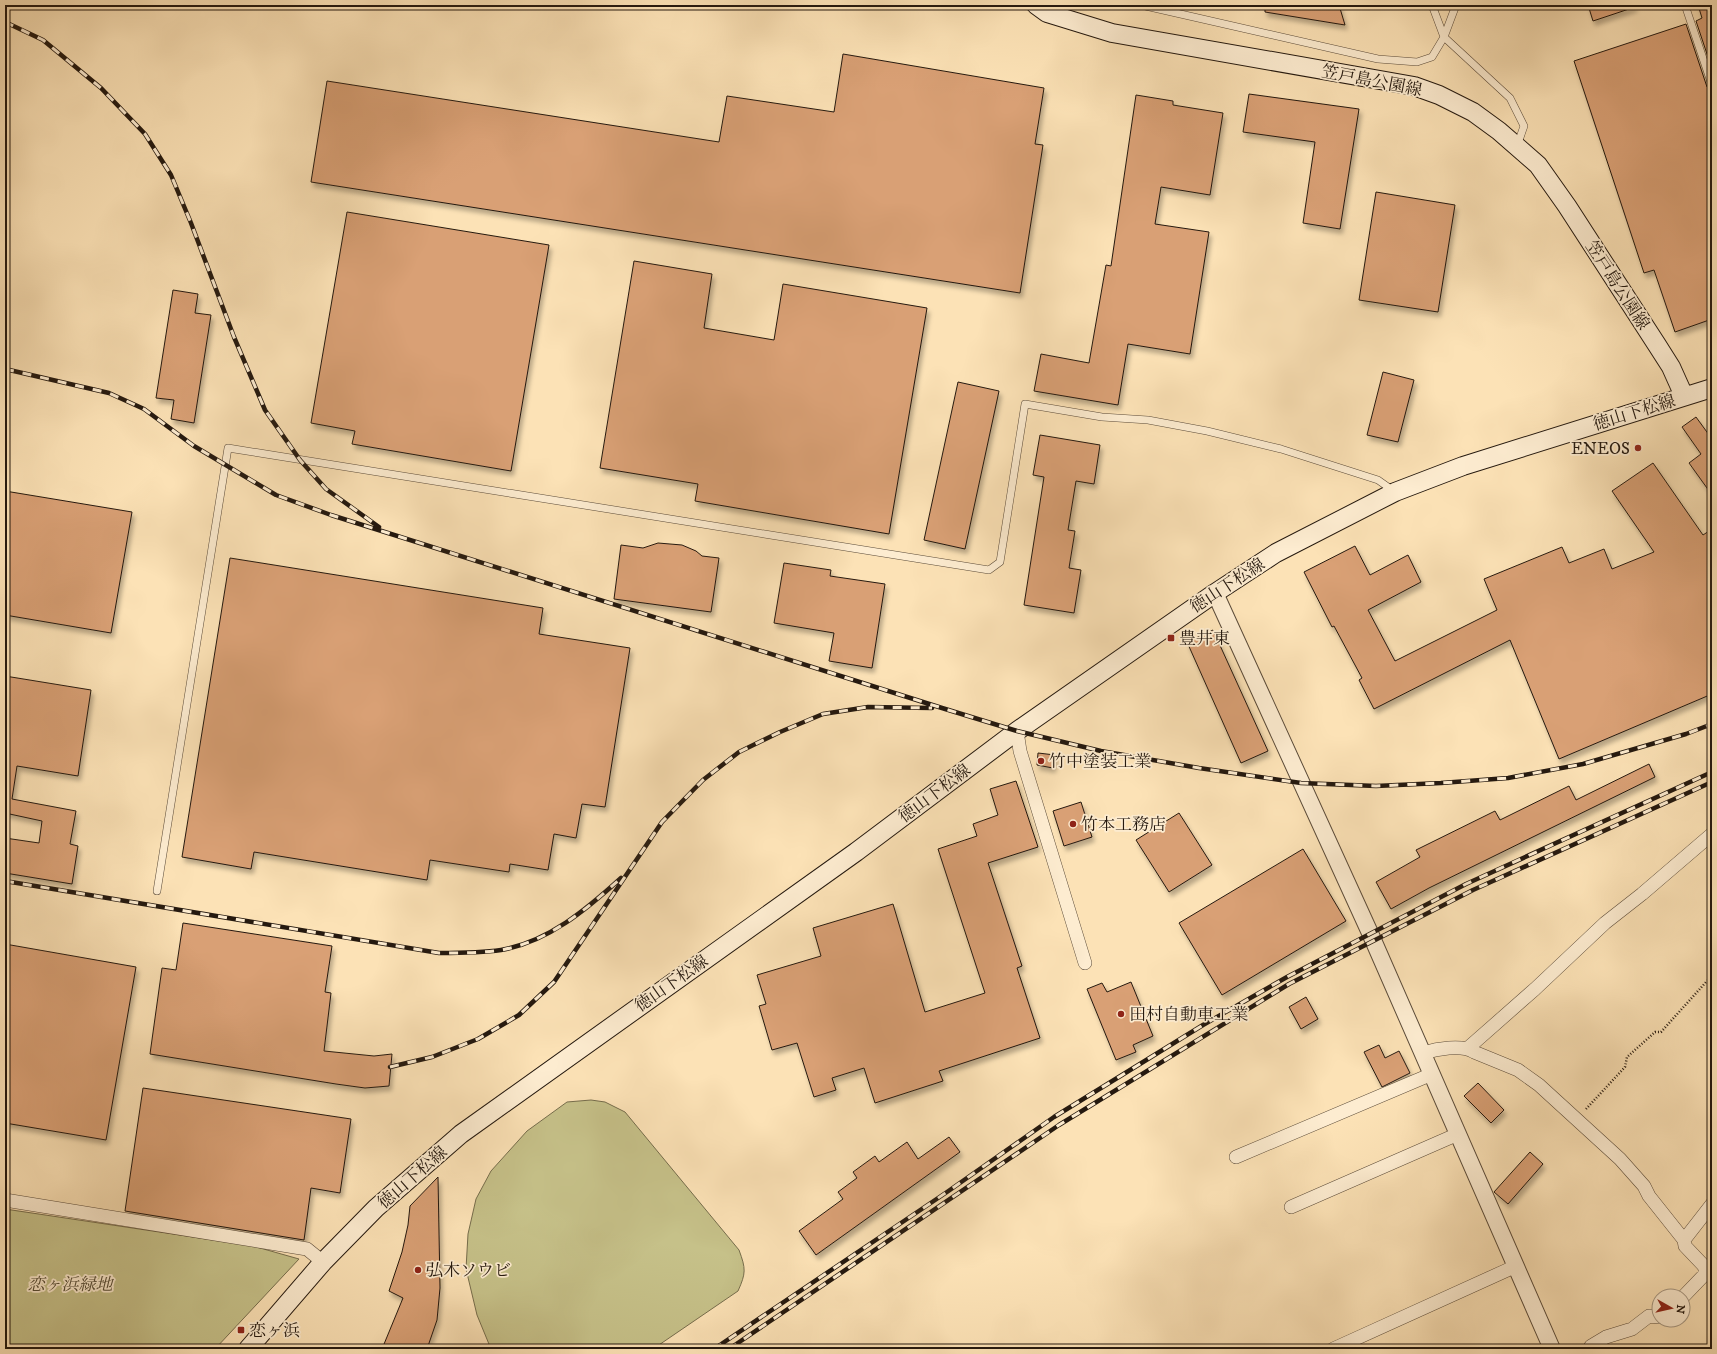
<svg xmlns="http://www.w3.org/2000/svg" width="1717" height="1354" font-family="'IM FELL DW Pica','Noto Serif JP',serif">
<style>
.green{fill:#c6c189;stroke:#766d4c}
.building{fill:#d9a075;stroke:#25190f;filter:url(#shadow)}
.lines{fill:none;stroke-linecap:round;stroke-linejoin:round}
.service-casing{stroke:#5b4b39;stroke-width:8}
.minor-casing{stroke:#5b4b39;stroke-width:14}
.tertiary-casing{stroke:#5b4b39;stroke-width:18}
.secondary-casing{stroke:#25190f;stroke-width:20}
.path{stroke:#25190f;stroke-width:2.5;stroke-dasharray:1 2;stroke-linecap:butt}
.service{stroke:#fdecd0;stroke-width:7}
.minor{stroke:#fdecd0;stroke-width:13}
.tertiary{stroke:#fdecd0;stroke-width:16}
.secondary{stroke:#fdecd0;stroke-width:18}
.rail-casing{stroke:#25190f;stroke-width:4.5}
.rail{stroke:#fdecd0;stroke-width:3;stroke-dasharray:9;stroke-linecap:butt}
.poi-dot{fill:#8f2418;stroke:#fdecd0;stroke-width:1.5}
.labels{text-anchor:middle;stroke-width:3.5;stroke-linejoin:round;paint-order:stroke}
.street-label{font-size:17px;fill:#25190f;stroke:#fdecd0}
.poi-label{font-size:17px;fill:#25190f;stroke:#fdecd0;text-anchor:start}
.park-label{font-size:17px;font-style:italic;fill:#554b34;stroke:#fdecd0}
</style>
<defs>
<filter id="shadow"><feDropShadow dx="2.5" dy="4.5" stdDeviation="2" flood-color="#0004"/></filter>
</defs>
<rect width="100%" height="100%" fill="#fce2b6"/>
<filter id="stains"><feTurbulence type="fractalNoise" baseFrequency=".005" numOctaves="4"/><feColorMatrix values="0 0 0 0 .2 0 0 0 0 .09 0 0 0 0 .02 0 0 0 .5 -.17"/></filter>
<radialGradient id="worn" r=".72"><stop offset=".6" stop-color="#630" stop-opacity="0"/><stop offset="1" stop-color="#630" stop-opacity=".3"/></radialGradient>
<path class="green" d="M591,1100l14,2 20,10 114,138c7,19 7,23 -1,41l-85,58h-162l-14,-34 -11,-46 2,-35 8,-35 15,-28 36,-40 40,-29z
M5,1209l248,37 46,13 -84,90h-210z"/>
<path class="building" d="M1265,5h74l6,20 -80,-13z
M1588,5h47v2l-42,14z
M1698,5h14v64l-16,-48 6,-3z
M1686,24l21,63 5,3v229l-37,13 -21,-62 -10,3 -70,-212z
M843,54l201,34 -9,56 8,1 -23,148 -709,-111 16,-101 392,61 8,-46 107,16z
M1249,94l110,15 -19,120 -37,-6 12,-81 -72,-10z
M1136,95l37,6v4l50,8 -13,82 -49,-8 -6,37 54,8 -19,122 -62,-10 -10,61 -84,-14 7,-37 48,9 17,-98 5,1z
M1376,192l79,13 -17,107 -79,-12z
M347,212l202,33 -38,226 -159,-27 3,-13 -44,-8z
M634,261l78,13 -8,54 70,12 9,-56 144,24 -38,226 -194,-33 3,-17 -98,-16z
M173,290l25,4 -3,19 16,2 -17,108 -23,-4 3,-19 -18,-2z
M1383,372l31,8 -16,62 -31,-7z
M958,382l41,9 -34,158 -41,-9z
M1696,417l16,22v56l-23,-32 12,-9 -19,-27z
M1040,435l60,10 -6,39 -18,-3 -8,49 7,1 -6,37 12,2 -7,43 -50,-8 20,-128 -11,-2z
M1653,463l50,72 9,-6v165l-153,65 -49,-119 -136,69 -15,-29 3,-2 -28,-52 -2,1 -28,-55 51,-26 15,29 38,-20 13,27 -53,28 27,51 102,-51 -13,-31 78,-32 7,16 35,-14 8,20 42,-17 -42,-61z
M5,491l127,21 -21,121 -106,-18z
M658,543l24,2 14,6 6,5 17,2 -8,54 -97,-13 7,-54 22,3z
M230,558l313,50 -4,26 91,14 -25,159 -23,-3 -6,34 -22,-4 -6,36 -38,-6 -1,8 -79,-12 -3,20 -173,-28 -3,17 -69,-12z
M784,563l47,7 -1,6 55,8 -13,84 -43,-7 5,-28 -60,-10z
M1213,630l55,121 -27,12 -54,-121z
M5,676l86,14 -13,86 -61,-10 -5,33 64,12 -6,33 8,2 -6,38 -67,-11v-35l34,5 3,-22 -37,-8z
M1038,753l17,2 -2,13 -16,-3z
M1649,764l6,13 -226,111 -38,21 -15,-27 44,-25 -4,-7 79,-39 5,9 69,-34 7,14z
M1016,781l22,66 -50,16 34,103 -5,2 23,70 -101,33 4,10 -68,22 -11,-35 -32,10 4,12 -22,7 -17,-54 -25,7 -13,-44 7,-2 -9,-29 64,-19 -8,-28 80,-24 32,108 60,-19 -47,-144 39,-13 -4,-12 25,-9 -8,-26z
M1081,802l11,35 -28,9 -11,-35z
M1179,813l33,52 -43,27 -33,-52z
M1303,849l43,72 -124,74 -43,-72z
M183,923l149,23 -7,46 6,1 -7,58 50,5 18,-2 -3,32 -24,2 -29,-4 -186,-30 12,-86 14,2z
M5,944l131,23 -30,173 -101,-17z
M1131,982l22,54 -20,9 3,7 -20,8 -29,-71 15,-6 5,9z
M1306,997l12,22 -17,10 -12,-22z
M1379,1045l6,13 14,-7 11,22 -28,14 -18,-35z
M1478,1083l26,27 -13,13 -27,-27z
M143,1088l208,31 -11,74 -29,-5 -7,52 -179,-29z
M949,1137l11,15 -144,103 -17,-24 44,-32 -5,-7 19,-14 -4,-6 22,-16 4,6 28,-20 11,17z
M1530,1152l13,12 -35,40 -14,-12z
M438,1177l2,111 -3,32 -10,29h-45l21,-51 -14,-7 13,-39 6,-27 2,-19z"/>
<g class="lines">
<g class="service-casing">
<path id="service" d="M1141,5l237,54 39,3 15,-5 12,-20 12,-32
M1432,5l12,32 66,61 14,28 -7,20
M1685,5l27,80
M157,891l71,-443 761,122 11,-8 25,-158 77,13 46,3 59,11 74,18 97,31 17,12"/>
</g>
<g class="minor-casing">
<path id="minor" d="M1017,731l3,20 65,212
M1468,1048l67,-59 70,-66 37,-29 70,-60
M1423,1053c13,-4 39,-9 51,-1l44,18 21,15 81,74 24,27 5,10 35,44 1,6 19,20 2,7 -23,24
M1236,1157l196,-83
M5,1200l302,49 16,13
M1291,1207l167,-73
M1684,1240l28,-36
M1333,1349l183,-83
M1589,1349l2,-3 15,-9 26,-8 17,-13 10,1"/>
</g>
<g class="tertiary-casing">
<path id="tertiary" d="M1215,593l155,340 182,416"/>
</g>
<g class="secondary-casing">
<path id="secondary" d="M1036,5l11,8 65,20 302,53 25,9 34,17 26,19 39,34 29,41 90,139 14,22 13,29
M248,1349l75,-87 53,-54 85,-74 395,-282 161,-121 198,-138 61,-40 119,-61 68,-26 249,-78"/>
</g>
<path class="path" d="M1586,1109l39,-42 2,-10 28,-25h6l46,-51 5,-3"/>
<use href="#service" class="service"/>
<use href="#minor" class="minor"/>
<use href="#tertiary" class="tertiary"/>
<use href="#secondary" class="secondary"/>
<g class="rail-casing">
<path id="rail" d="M5,22l38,18 58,48 44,46 26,41 20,48 43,114 31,73 35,50 26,29 53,38
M5,369l104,24 35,16 50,37 82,49 55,20 611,193 75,23 84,20 98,17 102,15 75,3 65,-3 67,-5 75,-14 103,-30 26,-10
M5,881l434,72c21,0 42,0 62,-3 47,-8 86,-41 120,-72
M390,1067l42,-10 46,-18 41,-24 35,-33 108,-160 41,-42 36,-28 41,-20 43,-18 45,-7 64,1
M714,1349l233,-157 107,-75 149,-92 84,-48 179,-93 246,-112
M729,1349l330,-224 230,-141 184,-94 239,-108"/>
</g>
<use href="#rail" class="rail"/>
</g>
<g class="poi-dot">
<circle cx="1638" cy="448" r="4"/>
<rect x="1167" y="634" width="8" height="8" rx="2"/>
<circle cx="1041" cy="761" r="4"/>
<circle cx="1073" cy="824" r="4"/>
<circle cx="1121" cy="1014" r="4"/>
<circle cx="418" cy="1270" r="4"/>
<rect x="237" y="1326" width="8" height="8" rx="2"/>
</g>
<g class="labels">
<g class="street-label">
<text transform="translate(1372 80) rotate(11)" y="6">笠戸島公園線</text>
<text transform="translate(1618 285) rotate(57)" y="6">笠戸島公園線</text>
<text transform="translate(1634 412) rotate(-17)" y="6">徳山下松線</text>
<text transform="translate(1227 585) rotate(-33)" y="6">徳山下松線</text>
<text transform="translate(934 793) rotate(-37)" y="6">徳山下松線</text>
<text transform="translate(671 983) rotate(-35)" y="6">徳山下松線</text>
<text transform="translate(412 1177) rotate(-41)" y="6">徳山下松線</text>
</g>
<g class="poi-label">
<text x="1630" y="454" text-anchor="end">ENEOS</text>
<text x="1179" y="644">豊井東</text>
<text x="1049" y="767">竹中塗装工業</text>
<text x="1081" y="830">竹本工務店</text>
<text x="1129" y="1020">田村自動車工業</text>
<text x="426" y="1276">弘木ソウビ</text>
<text x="249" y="1336">恋ヶ浜</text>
</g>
<g class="park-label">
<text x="70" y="1290">恋ヶ浜緑地</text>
</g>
</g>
<rect width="1717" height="1354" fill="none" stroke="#fce2b6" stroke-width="20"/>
<rect x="6" y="6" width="1705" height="1342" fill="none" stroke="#25190f" stroke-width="2"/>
<rect x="10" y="10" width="1697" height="1334" fill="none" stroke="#25190f"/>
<g transform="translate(1671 1308) rotate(98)"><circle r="19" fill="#fdecd0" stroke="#a79883"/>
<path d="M0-3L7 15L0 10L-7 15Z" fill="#8f2418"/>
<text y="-6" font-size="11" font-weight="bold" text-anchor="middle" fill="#25190f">N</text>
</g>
<rect width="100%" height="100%" filter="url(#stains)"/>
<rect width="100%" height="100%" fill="url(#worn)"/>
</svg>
